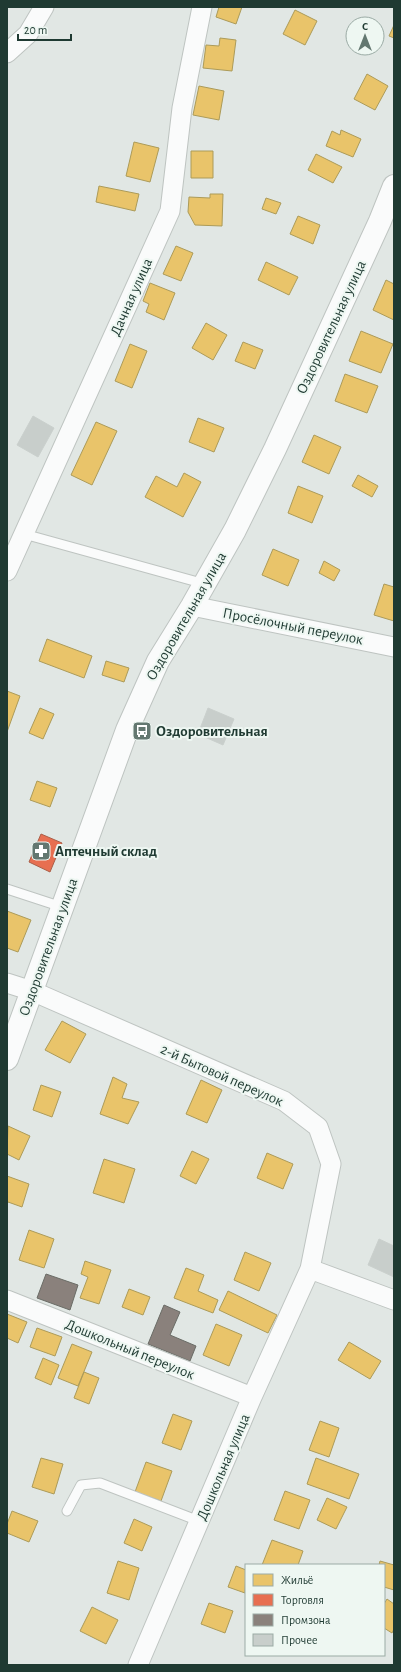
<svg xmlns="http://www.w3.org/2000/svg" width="401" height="1672" font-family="'Alegreya Sans',sans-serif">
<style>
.homes{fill:#e9c46a;stroke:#ac9b59}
.shops{fill:#e76f51;stroke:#ab5f48}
.industry{fill:#8a817c;stroke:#6a6c66}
.building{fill:#c8cecb;stroke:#cad0cd}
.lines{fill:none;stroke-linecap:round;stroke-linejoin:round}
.service-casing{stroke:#bec4c1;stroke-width:11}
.minor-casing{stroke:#bec4c1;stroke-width:21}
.tertiary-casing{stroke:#bec4c1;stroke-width:24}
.service{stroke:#fafbfb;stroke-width:9}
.minor{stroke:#fafbfb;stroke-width:19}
.tertiary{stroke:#fafbfb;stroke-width:22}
.labels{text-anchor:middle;stroke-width:4;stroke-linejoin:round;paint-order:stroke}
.street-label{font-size:15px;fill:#1f3a32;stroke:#eef7f2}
.poi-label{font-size:15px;font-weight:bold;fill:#1f3a32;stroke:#eef7f2;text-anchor:start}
</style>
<rect width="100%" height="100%" fill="#e1e7e4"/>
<path class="homes" d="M219,7h23l-6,17 -20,-7z
M295,10l22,11 -12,24 -22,-11z
M394,25v13l-5,-2z
M220,38l16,2 -4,31 -29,-3 3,-23 13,1z
M367,74l21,12 -13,24 -21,-11z
M199,86l25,5 -5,29 -26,-5z
M341,130l20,9 -8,18 -27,-11 6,-15 8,4z
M134,142l25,6 -9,34 -24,-6z
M191,151h22v27h-22z
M316,154l26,13 -9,16 -25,-13z
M99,186l40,8 -4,17 -39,-9z
M210,194h13l-1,32 -27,-1 -7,-13 1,-15 21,1z
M266,198l15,5 -5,11 -14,-5z
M298,216l22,9 -7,19 -23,-10z
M176,246l17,7 -12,28 -18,-7z
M266,262l32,15 -9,18 -31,-15z
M386,280l8,4v36l-21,-10z
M150,283l25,10 -11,27 -18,-8 3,-8 -6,-3z
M206,323l21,12 -14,25 -21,-12z
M361,331l32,13 -12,29 -32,-12z
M243,342l20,8 -8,19 -20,-8z
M130,344l17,7 -15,37 -17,-7z
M345,374l33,12 -11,27 -32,-12z
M198,418l26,10 -10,24 -25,-10z
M96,422l21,9 -25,54 -21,-10z
M314,435l27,12 -12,27 -27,-12z
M184,473l17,9 -18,35 -38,-20 11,-21 21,11z
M358,475l20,11 -6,11 -20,-11z
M298,486l25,10 -11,27 -24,-10z
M273,549l26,11 -11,26 -26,-11z
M324,561l16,9 -6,11 -15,-8z
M384,584l10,3v34l-20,-6z
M47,639l45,17 -8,22 -45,-17z
M106,661l23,7 -5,14 -22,-7z
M7,691l13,5 -13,36z
M40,708l14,6 -11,25 -14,-6z
M37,781l20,7 -7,19 -20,-7z
M7,911l24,9 -13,32 -11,-4z
M62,1021l24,13 -16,29 -25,-13z
M113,1077l14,7 -5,14 17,4 -11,22 -28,-10z
M201,1080l21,10 -15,33 -21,-9z
M41,1085l20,7 -9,25 -19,-7z
M8,1126l22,10 -11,24 -12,-6z
M192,1151l17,8 -13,25 -16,-8z
M267,1153l26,11 -10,25 -26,-11z
M104,1159l31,10 -11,34 -31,-10z
M7,1176l22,8 -7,23 -14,-5 -1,2z
M29,1230l25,9 -10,29 -25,-8z
M245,1252l26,11 -12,28 -25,-11z
M85,1261l26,9 -12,34 -19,-6 8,-21 -7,-3z
M186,1268l18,7 -6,16 20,9 -5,13 -39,-15z
M129,1289l21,8 -7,18 -21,-8z
M228,1291l49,24 -9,18 -49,-23z
M7,1314l20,8 -9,21 -11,-5z
M216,1324l26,11 -13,31 -26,-11z
M37,1328l25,9 -7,19 -25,-9z
M349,1342l32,19 -11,18 -32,-19z
M72,1344l20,8 -14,34 -20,-8z
M43,1358l16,7 -8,20 -16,-7z
M84,1372l15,6 -10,26 -15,-6z
M173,1414l19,7 -11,29 -19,-7z
M320,1421l19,7 -10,29 -20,-7z
M41,1458l22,6 -9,30 -22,-7z
M316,1458l43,16 -10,25 -42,-15z
M146,1462l26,9 -11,30 -26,-9z
M285,1491l25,9 -11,29 -25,-9z
M327,1498l20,9 -11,22 -19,-9z
M12,1511l26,10 -9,21 -22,-9v-9z
M134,1519l18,8 -10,24 -18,-8z
M272,1540l31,11 -5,14h-36z
M118,1561l21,7 -10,32 -22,-7z
M380,1561l14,4v25l-10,-3v-22h-5z
M236,1566l10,4 -1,23 -17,-6z
M387,1599l7,5v25l-2,4 -8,-5v-24z
M209,1603l24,8 -8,22 -24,-9z
M92,1607l26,13 -12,24 -26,-13z"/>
<path class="shops" d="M41,834l21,9 -12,29 -21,-10z"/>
<path class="industry" d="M46,1274l32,11 -8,25 -33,-12z
M164,1305l16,7 -10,23 26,11 -6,15 -42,-17z"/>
<path class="building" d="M33,416l21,12 -16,29 -21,-12z
M208,708l26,11 -11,26 -25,-11z
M379,1239l15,7v31l-26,-12z"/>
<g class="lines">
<g class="service-casing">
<path id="service" d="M24,534l181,50
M7,889l55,18
M67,1511l14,-26 19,-2 99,38"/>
</g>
<g class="minor-casing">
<path id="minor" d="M7,53l21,-19 16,-27
M7,571l163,-360 12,-103 20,-101
M192,606l202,41
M7,983l25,8 252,110 34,26 13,37 -21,105 -58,128 -114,268
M310,1269l84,31
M7,1300l245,97"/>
</g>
<g class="tertiary-casing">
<path id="tertiary" d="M7,1059l120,-329 31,-69 34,-55 43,-76 40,-81 105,-228 14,-35"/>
</g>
<use href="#service" class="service"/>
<use href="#minor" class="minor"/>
<use href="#tertiary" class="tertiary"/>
</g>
<defs>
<g id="bus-square" transform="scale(1)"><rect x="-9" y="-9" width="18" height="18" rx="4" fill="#637770" stroke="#eef7f2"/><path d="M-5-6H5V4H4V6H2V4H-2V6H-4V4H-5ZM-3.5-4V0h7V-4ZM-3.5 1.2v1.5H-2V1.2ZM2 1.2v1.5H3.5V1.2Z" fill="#fff"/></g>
<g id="pharmacy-square" transform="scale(1)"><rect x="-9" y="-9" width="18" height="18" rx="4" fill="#637770" stroke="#eef7f2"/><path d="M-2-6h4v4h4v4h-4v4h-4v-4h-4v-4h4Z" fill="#fff"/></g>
</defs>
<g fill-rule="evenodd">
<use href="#bus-square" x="142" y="731"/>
<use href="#pharmacy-square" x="41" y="851"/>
</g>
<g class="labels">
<g class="street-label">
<text transform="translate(131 297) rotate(-66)" y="5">Дачная улица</text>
<text transform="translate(331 327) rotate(-65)" y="5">Оздоровительная улица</text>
<text transform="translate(186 616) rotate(-60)" y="5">Оздоровительная улица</text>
<text transform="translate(293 626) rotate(11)" y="5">Просёлочный переулок</text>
<text transform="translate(48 947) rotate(-70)" y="5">Оздоровительная улица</text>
<text transform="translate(222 1075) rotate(24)" y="5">2-й Бытовой переулок</text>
<text transform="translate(130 1349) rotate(22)" y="5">Дошкольный переулок</text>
<text transform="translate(223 1467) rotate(-67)" y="5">Дошкольная улица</text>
</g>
<g class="poi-label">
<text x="156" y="736">Оздоровительная</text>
<text x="55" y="856">Аптечный склад</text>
</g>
</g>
<rect width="401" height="1672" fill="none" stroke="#1f3a32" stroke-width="16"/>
<rect x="245" y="1564" width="140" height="92" fill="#eef7f2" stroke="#9baba5"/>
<rect x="253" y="1574" width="20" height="12" fill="#e9c46a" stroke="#9baba5"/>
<text x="281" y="1584" font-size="12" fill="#1f3a32">Жильё</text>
<rect x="253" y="1594" width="20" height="12" fill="#e76f51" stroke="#9baba5"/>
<text x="281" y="1604" font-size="12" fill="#1f3a32">Торговля</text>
<rect x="253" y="1614" width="20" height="12" fill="#8a817c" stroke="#9baba5"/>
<text x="281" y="1624" font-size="12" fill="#1f3a32">Промзона</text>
<rect x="253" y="1634" width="20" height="12" fill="#c8cecb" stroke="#9baba5"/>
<text x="281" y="1644" font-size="12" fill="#1f3a32">Прочее</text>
<g transform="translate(365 36)"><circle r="19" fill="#eef7f2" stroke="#9baba5"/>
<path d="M0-3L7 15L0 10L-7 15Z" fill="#637770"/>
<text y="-6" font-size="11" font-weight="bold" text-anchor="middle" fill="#1f3a32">С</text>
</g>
<path d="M18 34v6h53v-6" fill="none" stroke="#1f3a32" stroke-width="2"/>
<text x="24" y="34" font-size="12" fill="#1f3a32" stroke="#eef7f2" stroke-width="3" paint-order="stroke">20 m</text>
</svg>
